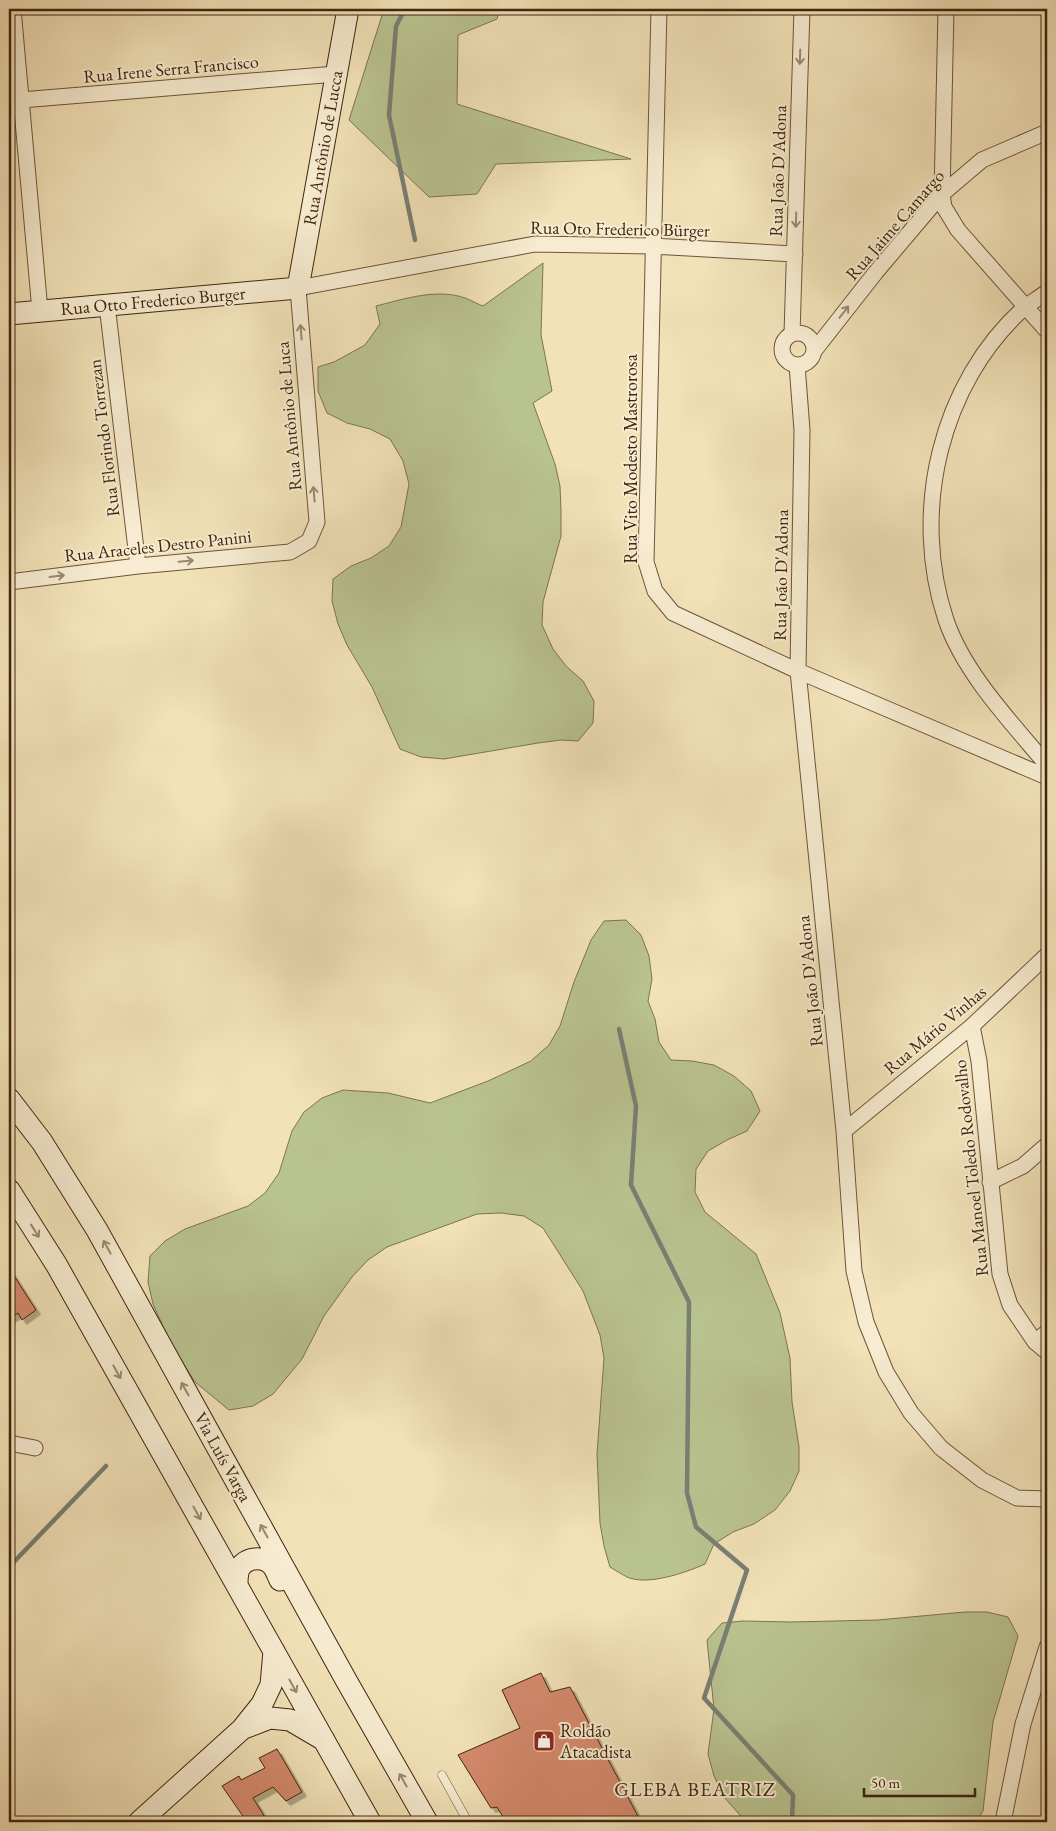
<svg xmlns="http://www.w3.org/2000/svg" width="1056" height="1831" font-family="'EB Garamond',serif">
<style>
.green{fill:#b9c390;stroke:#7e744f}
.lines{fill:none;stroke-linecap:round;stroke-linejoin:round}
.stream{stroke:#7a7f75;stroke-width:4.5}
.building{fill:#d58a6d;stroke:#42240e;filter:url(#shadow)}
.lane-casing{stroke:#6e5438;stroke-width:9}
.street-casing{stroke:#6e5438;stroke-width:17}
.secondary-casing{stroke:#42240e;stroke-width:23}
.lane{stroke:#f7ecd1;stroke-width:8}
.street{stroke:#f7ecd1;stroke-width:15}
.secondary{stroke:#f7ecd1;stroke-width:21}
.oneway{stroke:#9c8870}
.labels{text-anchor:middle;stroke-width:4;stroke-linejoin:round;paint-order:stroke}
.street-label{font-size:18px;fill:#42240e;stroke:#f7ecd1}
.poi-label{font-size:18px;fill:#42240e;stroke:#f7ecd1;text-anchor:start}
.quarter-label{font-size:20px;letter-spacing:1px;fill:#42240e;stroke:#f7ecd1}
</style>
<defs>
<filter id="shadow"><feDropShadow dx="4.5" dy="4.5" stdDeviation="0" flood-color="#0004"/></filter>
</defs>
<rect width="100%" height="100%" fill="#f2e2b8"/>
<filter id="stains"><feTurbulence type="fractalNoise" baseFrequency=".004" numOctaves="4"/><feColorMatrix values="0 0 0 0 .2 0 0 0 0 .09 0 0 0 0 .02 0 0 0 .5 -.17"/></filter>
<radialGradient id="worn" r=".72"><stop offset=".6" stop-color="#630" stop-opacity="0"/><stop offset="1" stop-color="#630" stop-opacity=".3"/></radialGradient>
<path class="green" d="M384,9h116l-3,10 -39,16 -1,69 174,55 -135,5 -19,30 -48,3 -80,-77z
M543,263l-2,72 11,56 -19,12 22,61 5,22 1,25v25l-18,66 -1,23 11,24 13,17 17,15 11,20 -1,22 -15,18 -17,-1 -23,3 -94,16 -23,-2 -21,-8 -28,-62 -25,-42 -9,-21 -6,-23 1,-22 18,-13 20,-8 18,-12 12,-19 8,-43 -6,-23 -13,-22 -20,-10 -23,-6 -20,-10 -9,-22v-24l16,-5 31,-17 15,-21 -4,-18c28,-7 61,-18 89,-8 6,2 12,6 18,8z
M626,920l15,15 8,21 3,23 -4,22 7,18 4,23 12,18 21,1 22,4 20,11 17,15 9,20 -13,20 -20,9 -19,11 -12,18 -1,23 10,20 51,42 24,59 10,45 2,44 7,45v24l-9,20 -15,19 -21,14 -21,8 -19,12 -9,20c-20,9 -58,22 -78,13 -6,-3 -12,-7 -17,-10l-6,-21 -4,-23 -3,-69 7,-96 -4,-23 -17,-44 -14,-22 -26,-41 -19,-12 -23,-3 -24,1 -90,33 -19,13 -16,17 -28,39 -22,43 -29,35 -20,12 -24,4 -34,-28 -24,-38 -18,-40 -5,-22 2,-26 15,-15 20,-12 63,-23 17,-13 14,-20 13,-42 12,-19 18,-14 21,-8 45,3 42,10 58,-22 43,-20 18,-16 11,-19 14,-44 17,-42 13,-19z
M965,1612h22l21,5 10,19 -25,86 -10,89 -7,11h-230l-22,-25 -10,-21 -6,-22 6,-45 -7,-69 15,-17 21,-2 48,1 87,-2z"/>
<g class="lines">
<path class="stream" d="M405,9l-9,17 -7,89 26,125
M619,1029l17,77 -5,79 58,117 -2,191 9,34 51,43 -43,128 89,97 -1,27
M9,1567l97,-101"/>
</g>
<path class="building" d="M9,1268l27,42 -14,10 -4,-7 -9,6z
M541,1673l9,19 20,-5 71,135h-135l-9,-15 -6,1 -33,-53 62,-27 -18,-38z
M277,1749l25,43 -16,9 -13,-14 -20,11 15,24h-21l-25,-36 17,-10 2,4 24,-12 -6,-10z"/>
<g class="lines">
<g class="lane-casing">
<path id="lane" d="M442,1775l26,47"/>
</g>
<g class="street-casing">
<path id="street" d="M13,9l27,302
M659,9l-13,553 9,29 18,22 125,58 249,106
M946,9l-4,185 2,13 14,23 89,101
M9,101l327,-27
M1047,292c-7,5 -15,10 -22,15 -85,76 -115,205 -79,313 18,53 65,102 101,145
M107,305l31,261
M782 349a16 16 0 1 1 32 0a16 16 0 1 1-32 0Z
M792,334l10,-325
M814,351l62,-79 66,-78 40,-34 65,-28
M797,365l5,65 -4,241 46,460 10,140 12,51 20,50 25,41 30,35 41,32 35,18 30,1
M9,582l129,-16 152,-14 19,-11 8,-19 -19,-234 237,-44 117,2 143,8
M972,1026l7,35 21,213 10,31 25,37 12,10
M844,1131l128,-105 75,-71
M990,1182l33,-16 24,-21
M1035,1342l12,-10
M9,1443l26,5
M1003,1822l20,-98 24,-77"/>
</g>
<g class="secondary-casing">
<path id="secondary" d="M9,314l289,-26 50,-279
M9,1099l33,43 55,88 249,450 81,142
M9,1190l47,74 314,558
M237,1585c0,-5 0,-11 2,-16 7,-12 25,-14 34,-3 3,4 5,10 7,14
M244,1728l26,-10 20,2 34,20
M139,1822l103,-93 20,-25 9,-19 3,-34"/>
</g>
<use href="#lane" class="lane"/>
<use href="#street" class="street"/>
<use href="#secondary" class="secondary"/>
</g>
<defs><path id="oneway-shaft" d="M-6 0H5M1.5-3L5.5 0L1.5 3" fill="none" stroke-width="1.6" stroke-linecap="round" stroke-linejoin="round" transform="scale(1.25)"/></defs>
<g class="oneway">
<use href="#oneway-shaft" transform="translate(800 57) rotate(92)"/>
<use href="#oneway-shaft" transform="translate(796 220) rotate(92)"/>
<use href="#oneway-shaft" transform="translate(844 312) rotate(-52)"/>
<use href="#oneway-shaft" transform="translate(301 332) rotate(-95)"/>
<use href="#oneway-shaft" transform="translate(314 494) rotate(-95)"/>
<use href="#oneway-shaft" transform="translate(186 561) rotate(-5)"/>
<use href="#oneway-shaft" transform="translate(57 576) rotate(-7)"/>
<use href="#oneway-shaft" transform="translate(35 1231) rotate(58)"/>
<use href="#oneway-shaft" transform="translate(107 1247) rotate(-119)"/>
<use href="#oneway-shaft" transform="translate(117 1372) rotate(61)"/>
<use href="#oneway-shaft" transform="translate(185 1389) rotate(-119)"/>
<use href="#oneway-shaft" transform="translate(197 1513) rotate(61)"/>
<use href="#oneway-shaft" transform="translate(264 1531) rotate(-119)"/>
<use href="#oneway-shaft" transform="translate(293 1686) rotate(61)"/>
<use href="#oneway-shaft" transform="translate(403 1780) rotate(-120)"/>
</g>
<defs>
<g id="shop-square" transform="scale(1.125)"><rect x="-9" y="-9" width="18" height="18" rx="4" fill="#8f2418" stroke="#f7ecd1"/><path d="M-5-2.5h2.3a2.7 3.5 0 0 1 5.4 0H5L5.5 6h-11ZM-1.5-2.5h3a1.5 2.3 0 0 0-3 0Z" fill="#fff"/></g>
</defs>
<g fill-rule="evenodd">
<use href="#shop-square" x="544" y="1741"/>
</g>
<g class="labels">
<g class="street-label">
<text transform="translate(171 69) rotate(-5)" y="6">Rua Irene Serra Francisco</text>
<text transform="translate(323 148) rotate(-80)" y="6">Rua Antônio de Lucca</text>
<text transform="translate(778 171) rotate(-88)" y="6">Rua João D'Adona</text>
<text transform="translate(895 225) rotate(-49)" y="6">Rua Jaime Camargo</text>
<text transform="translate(620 229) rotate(1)" y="6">Rua Oto Frederico Bürger</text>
<text transform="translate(153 301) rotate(-5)" y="6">Rua Otto Frederico Burger</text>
<text transform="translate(289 416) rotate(-95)" y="6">Rua Antônio de Luca</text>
<text transform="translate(104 438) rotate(-97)" y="6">Rua Florindo Torrezan</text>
<text transform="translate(631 459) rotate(-90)" y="6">Rua Vito Modesto Mastrorosa</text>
<text transform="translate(158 546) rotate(-6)" y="6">Rua Araceles Destro Panini</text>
<text transform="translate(781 575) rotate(-89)" y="6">Rua João D'Adona</text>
<text transform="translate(810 981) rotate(-96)" y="6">Rua João D'Adona</text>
<text transform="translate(935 1030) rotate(-40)" y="6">Rua Mário Vinhas</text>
<text transform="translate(971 1168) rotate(-96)" y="6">Rua Manoel Toledo Rodovalho</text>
<text transform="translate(223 1457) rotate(61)" y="6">Via Luís Varga</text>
</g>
<g class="poi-label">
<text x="560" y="1737">Roldão<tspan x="560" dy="21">Atacadista</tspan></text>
</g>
<g class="quarter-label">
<text x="695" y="1796">GLEBA BEATRIZ</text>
</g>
</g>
<rect width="1056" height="1831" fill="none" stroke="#f2e2b8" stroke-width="30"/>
<rect x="10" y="10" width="1036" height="1811" fill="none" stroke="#42240e" stroke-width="2.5"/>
<rect x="15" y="15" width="1026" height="1801" fill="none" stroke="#42240e"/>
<path d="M864 1788v8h111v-8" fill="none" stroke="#42240e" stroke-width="2.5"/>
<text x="871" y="1788" font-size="15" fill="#42240e" stroke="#f7ecd1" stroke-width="4" paint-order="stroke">50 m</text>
<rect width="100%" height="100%" filter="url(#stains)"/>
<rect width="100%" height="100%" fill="url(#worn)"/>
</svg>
